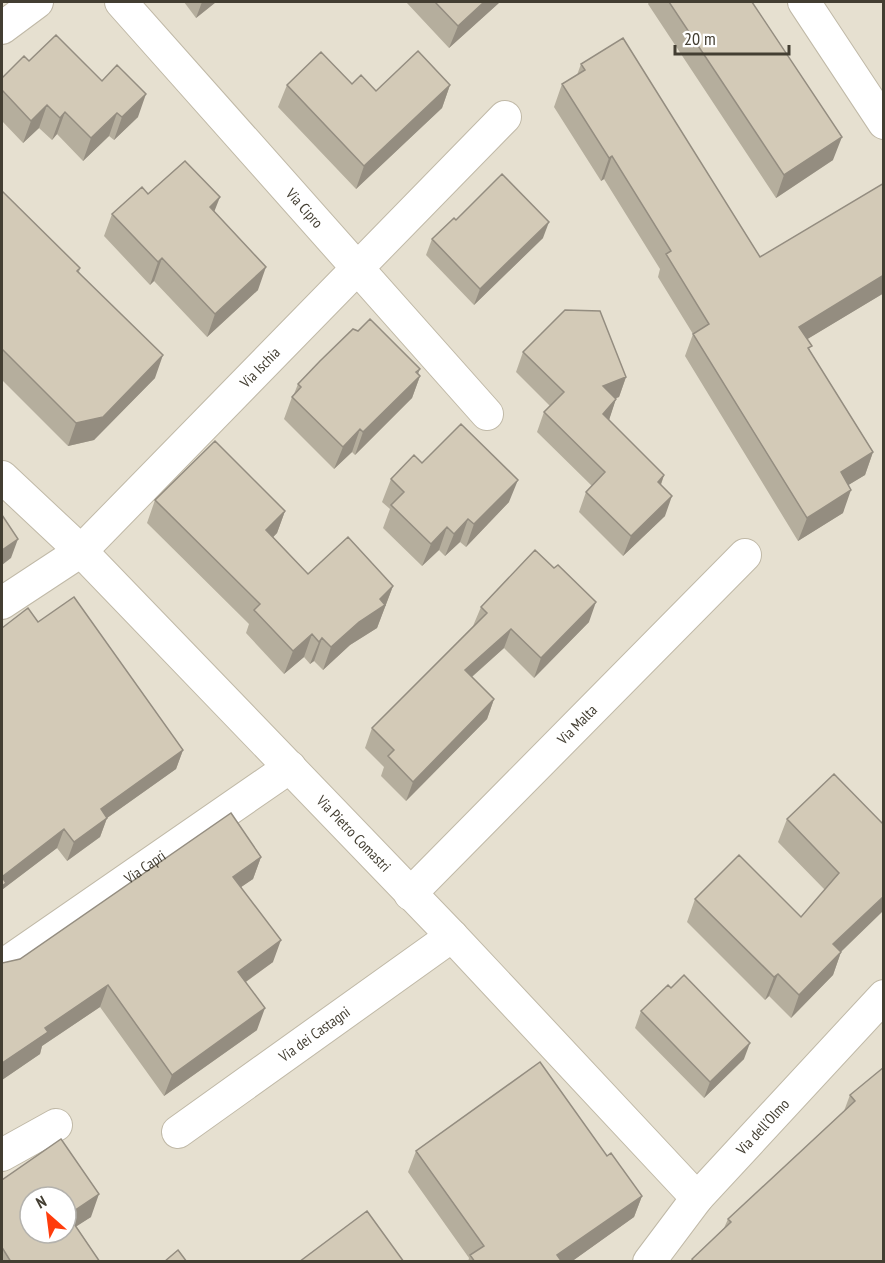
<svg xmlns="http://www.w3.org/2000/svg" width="885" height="1263" font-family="'PT Sans Narrow',sans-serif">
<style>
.residential{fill:#e6e0d0;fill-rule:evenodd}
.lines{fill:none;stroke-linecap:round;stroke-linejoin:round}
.street-casing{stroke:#c0b9a7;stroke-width:34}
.street{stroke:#fff;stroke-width:32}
.wall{fill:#b5ae9d}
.shaded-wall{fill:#948d80}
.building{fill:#d3cab7;stroke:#948d80;stroke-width:1.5;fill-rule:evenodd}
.labels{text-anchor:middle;stroke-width:4.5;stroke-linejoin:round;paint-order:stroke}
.street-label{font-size:15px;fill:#433e32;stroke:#fff}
</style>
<rect width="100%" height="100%" fill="#f2eee2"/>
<path class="residential" d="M2,2h881v1259l-881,1zM30,1197h36v36h-36z"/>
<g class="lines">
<g class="street-casing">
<g id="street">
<path id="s1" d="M121,2l366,412"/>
<path d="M804,2l80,121"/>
<path d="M2,28l35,-26"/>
<path id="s2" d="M2,477l79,74 371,385 245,262"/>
<path id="s3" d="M2,603l79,-52 424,-434"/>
<path id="s4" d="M410,894l335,-339"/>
<path id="s5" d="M2,966l288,-199"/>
<path id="s6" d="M178,1132l274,-196"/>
<path d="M2,1155l54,-30"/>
<path id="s7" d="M649,1262l48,-64 187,-202"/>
</g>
</g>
<use href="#street" class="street"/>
</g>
<path class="wall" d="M168,2h48l-20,16 -12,-16z
M406,2h94l-51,46z
M649,2h103l81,158 -57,38 -128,-194z
M29,61l109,56 -24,23 -5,-4 -26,25 -26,-27 -5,6 -13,-12 -16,15 -21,-22v-43z
M581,64l179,193 124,-74v110l-77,46 3,12 63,101 -8,23 -17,10 -5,28 -45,28 -113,-185 8,-22 -35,-57 2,-8 -56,-90 -3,2 -47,-74 8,-23 15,-9z
M352,84l24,7 74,-6 -8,23 -86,81 -78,-82 9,-22z
M2,191l78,77 -1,4 76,106 -61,62 -26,6 -66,-66z
M148,194l66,18 44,78 -51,47 -53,-56 -4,4 -46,-49 8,-22z
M543,238l-69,67 -48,-50 6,-16z
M523,352l103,25 -7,20 -3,1 -7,22 55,55 -3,10 4,31 -42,40 -44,-44 7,-20 6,-6 -55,-54 7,-20 6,-6 -34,-34z
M420,369l-2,4 2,3 -8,22 -57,57 -3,-3 -18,17 -50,-50 8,-22 2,-3 4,-10z
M422,463l87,39 -43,45 -6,-5 -15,14 -6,-6 -17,16 -39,-38 7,-19 -8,-7 9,-23z
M155,500l130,11 -8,22 -4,4 35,37 85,12 -16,42 -27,17 -27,25 -9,-9 -4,3 -6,-7 -20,17 -38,-41 3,-9 -102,-101z
M481,607l108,15 -55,56 -30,-30 -32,29 22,22 -7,20 -81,82 -25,-25 3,-9 -19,-19 7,-20 101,-102z
M38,622l145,128 -7,19 -69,49 -7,19 -33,24 -10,-13 -54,41 -1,6v-267z
M787,819l97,91 -43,42 -8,23 -42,43 -22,-22 -4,4 -78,-78 8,-23 106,18 24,-27 -47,-48z
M261,857l-8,22 -12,8 32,75 -27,20 11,48 -93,66 -64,-89 -58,39 -2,8 -38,26v-117l18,-4z
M641,1011l103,48 -40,39 -69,-70z
M884,1067v195h-193l1,-3 32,-31 4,-9 116,-108 6,-16z
M416,1151l191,5 35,40 -8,21 -63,45h-103l1,-4 -61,-86z
M2,1180l89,37 -15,9 24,36h-98z"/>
<path class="shaded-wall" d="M202,2h14l-20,16z
M484,2h16l-51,46 9,-22z
M450,85l-8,23 -86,81 8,-23z
M146,94l-8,23 -24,23 8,-23z
M47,105l-8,23 -16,15 8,-22z
M65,112l-8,22 -5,6 8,-22z
M117,113l-8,23 -26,25 8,-23z
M842,137l-9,23 -57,38 8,-23z
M612,156l-8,23 -3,2 8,-23z
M220,197l-9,23 -1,-13z
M549,222l-6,16 -69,67 6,-16z
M162,258l-8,23 -4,4 8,-23z
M266,267l-8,23 -51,47 8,-23z
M884,275v18l-93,56 8,-22z
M163,355l-8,23 -61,62 -26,6 8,-23z
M420,369l-5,11 5,-4 -8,22 -57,57 8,-23z
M626,377l-7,20 -23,9 7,-20z
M616,399l-7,21 -14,14 8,-20z
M360,429l-8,23 -18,17 9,-22z
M873,452l-8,23 -33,20 9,-23z
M664,475l-7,20 1,-13z
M518,480l-9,22 -43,45 8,-23z
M851,490l-8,23 -45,28 9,-23z
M672,496l-7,20 -42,40 8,-20z
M285,511l-8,22 -19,20 8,-23z
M468,519l-8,23 -15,14 9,-22z
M447,527l-8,23 -17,16 9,-22z
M18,539l-7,19 -9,7v-15z
M393,586l-16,42 -27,17 -27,25 8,-23z
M596,602l-7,20 -55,56 7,-20z
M511,629l-7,19 -46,41 7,-19z
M312,634l-8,23 -20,17 9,-23z
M322,638l-8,23 -4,3 9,-22z
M494,699l-7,20 -81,82 7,-19z
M183,750l-7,19 -69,49 -7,19 -33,24 7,-19 27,-33z
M64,829l-7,19 -54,41 -1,6v-18z
M261,857l-8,22 -28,19 8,-21z
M884,896v14l-59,57 8,-23z
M281,940l-8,22 -43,31 8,-21z
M841,952l-8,23 -42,43 8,-23z
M778,974l-9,22 -4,4 9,-23z
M108,985l-8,22 -58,39 -2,8 -38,26v-17l43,-35z
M265,1008l-8,22 -93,66 8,-21z
M750,1043l-6,16 -40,39 6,-16z
M99,1194l-8,23 -31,20 8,-22z
M642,1196l-8,21 -63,45h-16l2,-7z"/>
<path class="building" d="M435,2h49l-26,24z
M669,2h83l90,135 -58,38z
M56,35l46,46 15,-16 29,29 -24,23 -5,-4 -26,25 -26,-26 -5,6 -13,-13 -16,16 -29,-31v-12l22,-22 5,5z
M623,38l137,219 124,-74v92l-85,52 13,19 -4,2 65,104 -32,20 10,18 -44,28 -114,-184 16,-10 -43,-70 5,-3 -59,-95 -3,2 -47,-74 23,-14 -4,-6z
M418,51l32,34 -86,81 -77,-81 34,-33 31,32 9,-9 15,16z
M185,161l35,36 -10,10 56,60 -51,47 -53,-56 -4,4 -46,-48 30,-27 6,7z
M502,174l47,48 -69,67 -48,-50 22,-21 2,2z
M2,191l78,77 -3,3 86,84 -60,62 -27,6 -74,-74z
M565,310l35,1 26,66 -23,9 13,13 -13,15 61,61 -6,7 14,14 -41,40 -45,-44 19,-20 -61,-60 20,-20 -41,-40z
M370,319l50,50 -4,3 4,4 -57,56 -3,-3 -17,18 -51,-50 9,-10 -3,-3 22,-23 33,-32 5,2z
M461,424l57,56 -44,44 -6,-5 -14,15 -7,-7 -16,17 -40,-39 13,-13 -13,-13 23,-24 8,8z
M215,441l70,70 -19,19 42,44 40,-37 45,49 -13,13 5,6 -26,17 -28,25 -9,-9 -3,4 -7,-8 -19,17 -39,-41 6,-6 -105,-104z
M2,515l16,24 -16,11z
M535,550l19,18 4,-3 38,37 -55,56 -30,-29 -46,41 29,29 -81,83 -25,-26 6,-6 -22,-22 115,-115 -6,-6z
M74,597l109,153 -82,59 6,9 -33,24 -10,-13 -62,48 4,6 -4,3v-258l26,-20 10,14z
M834,774l50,51v71l-51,48 8,8 -42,43 -21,-21 -4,3 -79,-78 44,-44 62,62 38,-44 -52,-54z
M231,813l30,44 -28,20 48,63 -43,32 27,36 -93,67 -64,-90 -63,43 3,4 -46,31v-100l18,-4z
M684,975l66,68 -40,39 -69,-71 27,-26 3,3z
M540,1062l67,94 4,-3 31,43 -85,59 5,7h-87l-5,-7 14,-9 -68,-95z
M884,1067v195h-190l-2,-3 39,-37 -3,-3 127,-118 -5,-6z
M61,1139l38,55 -31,21 32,47h-89l-8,-13 -1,1v-70zM30,1197h36v36h-36z
M367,1211l37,51h-105z
M178,1250l9,12h-23z"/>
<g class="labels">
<g class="street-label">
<text dy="5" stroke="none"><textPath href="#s1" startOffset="276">Via Cipro</textPath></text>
<text dy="5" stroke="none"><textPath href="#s3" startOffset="351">Via Ischia</textPath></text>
<text dy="5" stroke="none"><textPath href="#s4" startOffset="238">Via Malta</textPath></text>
<text dy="5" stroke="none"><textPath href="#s2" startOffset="501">Via Pietro Comastri</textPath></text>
<text dy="5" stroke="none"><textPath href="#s5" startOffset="174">Via Capri</textPath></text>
<text dy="5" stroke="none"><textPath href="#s6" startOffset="168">Via dei Castagni</textPath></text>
<text dy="5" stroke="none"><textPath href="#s7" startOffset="177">Via dell'Olmo</textPath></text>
</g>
</g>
<rect width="885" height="1263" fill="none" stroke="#433e32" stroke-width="6"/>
<g transform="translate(48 1215) rotate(332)"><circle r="28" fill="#ffffff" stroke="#b4b2ad" stroke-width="1.5"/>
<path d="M0-4.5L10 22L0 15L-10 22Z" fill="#ff3c0c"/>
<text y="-9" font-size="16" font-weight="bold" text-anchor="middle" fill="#433e32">N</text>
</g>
<path d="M675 45v9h114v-9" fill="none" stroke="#433e32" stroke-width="3"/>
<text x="684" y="45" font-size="18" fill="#433e32" stroke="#ffffff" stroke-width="4.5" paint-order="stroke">20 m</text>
</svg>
